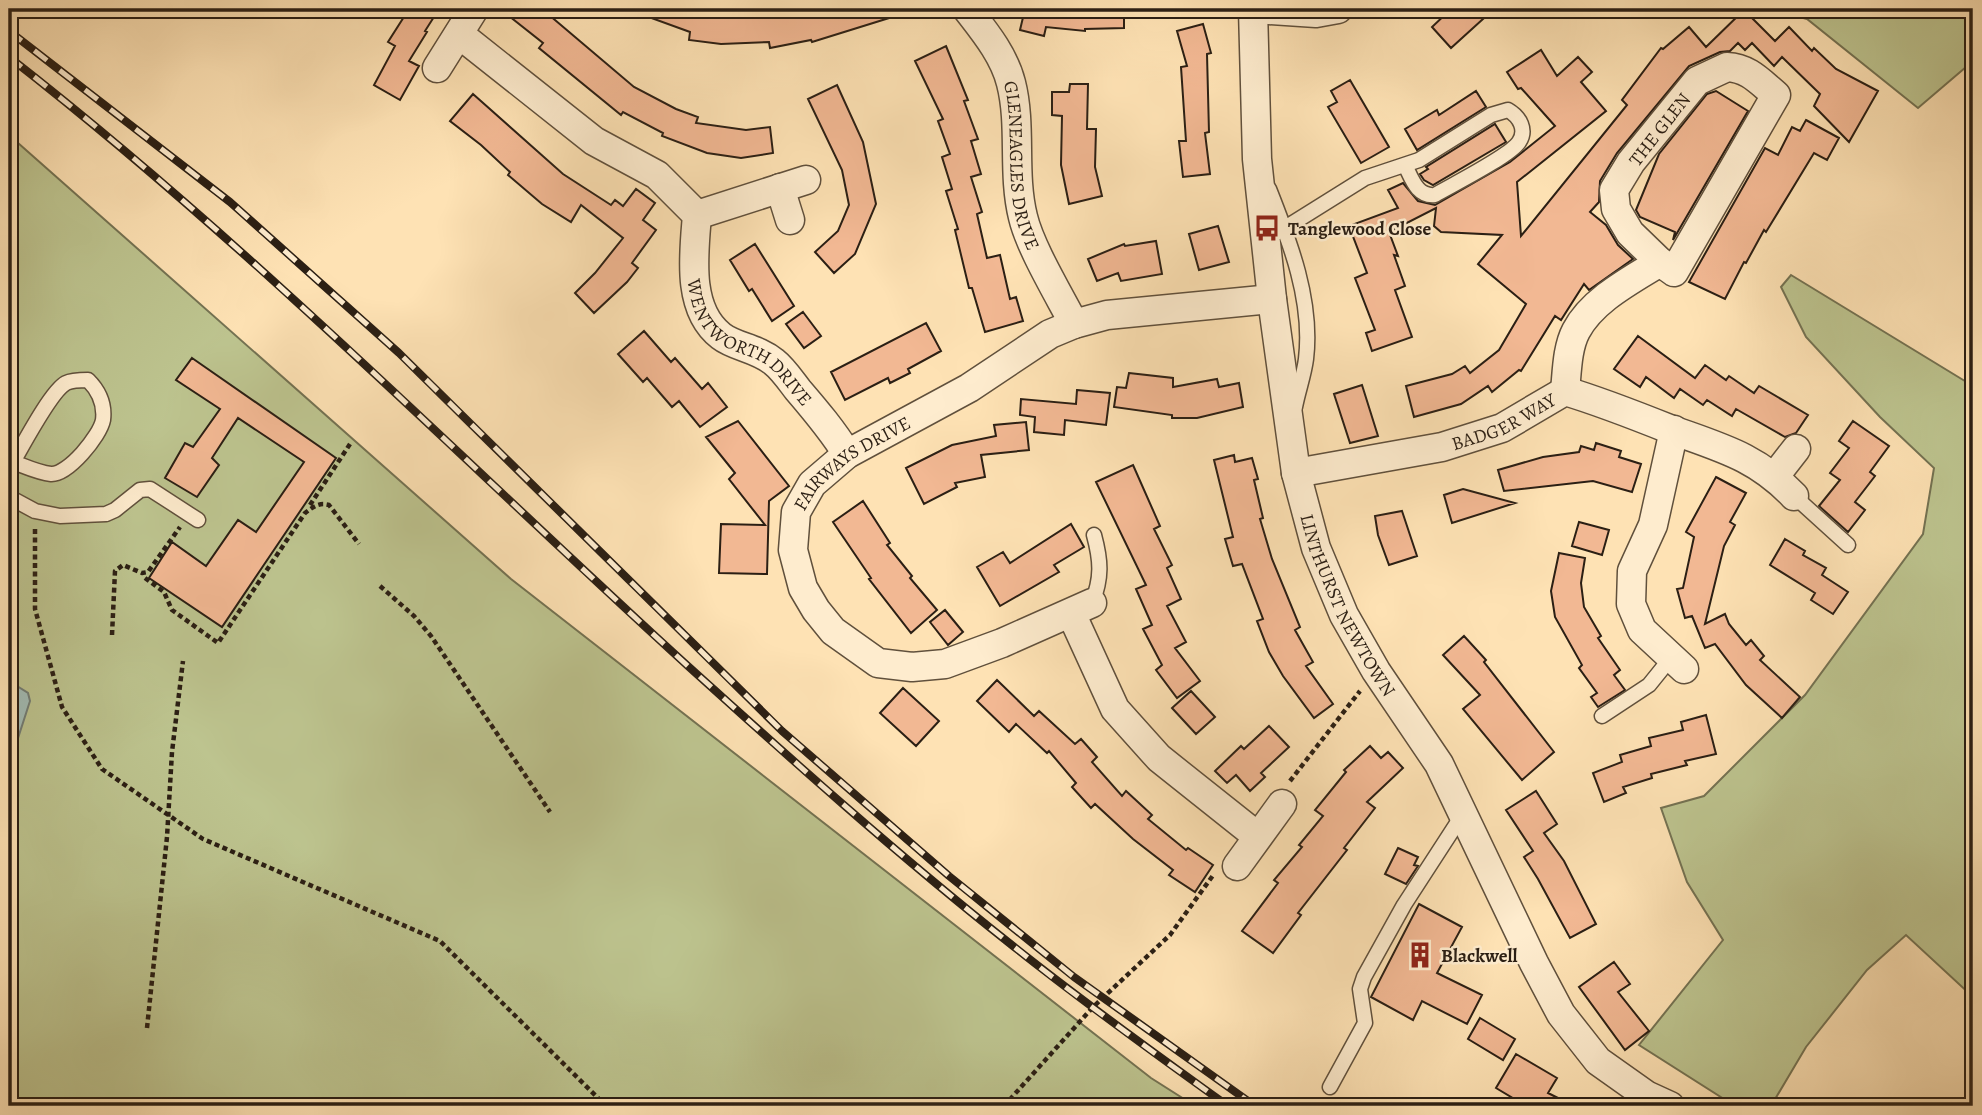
<svg xmlns="http://www.w3.org/2000/svg" width="1982" height="1115" font-family="Alegreya,serif">
<style>
.green{fill:#bdc48f;stroke:#747252;stroke-width:2}
.water{fill:#a2bcb5;stroke:#727d75;stroke-width:2}
.building{fill:#f2b893;stroke:#2b1f14;stroke-width:2}
.lines{fill:none;stroke-linecap:round;stroke-linejoin:round}
.lane-casing{stroke:#60503c;stroke-width:17}
.street-casing{stroke:#60503c;stroke-width:31}
.path{stroke:#2b1f14;stroke-width:4.5;stroke-dasharray:5 3.5;stroke-linecap:butt}
.lane{stroke:#feecce;stroke-width:14}
.street{stroke:#feecce;stroke-width:28}
.rail-casing{stroke:#2b1f14;stroke-width:8}
.rail{stroke:#feecce;stroke-width:5;stroke-dasharray:16;stroke-linecap:butt}
.labels{text-anchor:middle;stroke-width:5;stroke-linejoin:round;paint-order:stroke}
.street-label{font-size:19px;fill:#2b1f14;stroke:#feecce}
.poi-label{font-size:19px;font-weight:bold;fill:#2b1f14;stroke:#feecce;text-anchor:start}
</style>
<rect width="100%" height="100%" fill="#fee2b4"/>
<filter id="stains"><feTurbulence type="fractalNoise" baseFrequency=".00286" numOctaves="4"/><feColorMatrix values="0 0 0 0 .2 0 0 0 0 .09 0 0 0 0 .02 0 0 0 .5 -.17"/></filter>
<radialGradient id="worn" r=".72"><stop offset=".6" stop-color="#630" stop-opacity="0"/><stop offset="1" stop-color="#630" stop-opacity=".3"/></radialGradient>
<path class="green" d="M1770,9h203v52l-55,47 -111,-89z
M9,135l502,444 640,499 44,28h-1186z
M1791,275l182,111v611l-67,-62 -39,35 -61,77 -35,59h-36l-96,-61 84,-105 -36,-58 -26,-74 43,-12 101,-101 118,-161 11,-66 -54,-51 -74,-80 -25,-50z"/>
<path class="water" d="M9,681l19,12 2,8 -21,65z"/>
<path class="building" d="M409,9h30l-14,22 2,1 -18,29 10,5 -19,34 -26,-15 21,-39 -7,-4z
M500,9h42l92,78 42,22 22,8 -2,6 50,7 24,-3 3,26 -32,5 -34,-5 -45,-17 1,-3 -40,-21 -2,3 -82,-67 4,-5z
M633,9h55l33,4v5l48,-2 27,-5v3l21,-5h84l1,5 -90,28 -1,-2 -41,8 -1,-6 -48,2 -32,-4 1,-8 -58,-21z
M1025,9h99v19l-39,1v2l-39,-4 -2,9 -24,-6z
M1451,9h43l-43,39 -19,-21z
M1744,10l31,31 14,-14 23,24 2,-3 22,21 42,22 -29,51 -35,-36 6,-12 -38,-37 -8,9 -22,-23 -7,7 -7,-7 -8,8 -10,1 -31,14 -72,87 -17,28 -1,21 -9,10 16,13 12,20 15,14 -44,31 -5,-6 -23,36 -6,-4 -34,55 -2,-1 -27,22 -4,-6 -27,18 -47,13 -8,-31 46,-12 13,-8 5,7 29,-23 27,-46 -48,-40 24,-29 -61,-3 -7,-6 2,-18 -47,24 9,24 -4,-1 11,31 -10,4 17,47 -40,14 -6,-18 9,-3 -20,-52 12,-5 -18,-47 49,-18 -10,-18 15,-7 15,18 17,4 75,-43 45,-36 -34,-38 -3,1 -11,-17 34,-22 16,26 21,-19 14,15 -11,10 25,29 -89,71 4,54 106,-131 -5,-5 39,-52 2,1 26,-22 17,20z
M1203,24l8,29 -4,1 2,78 -4,1 5,41 -27,3 -4,-36h7l-5,-74 6,-1 -10,-35z
M946,46l22,54 -4,1 14,38 -7,2 10,33 -10,3 11,35 -5,2 10,44 13,-3 10,44 6,-2 7,24 -38,11 -13,-44h-3l-14,-58 3,-1 -12,-38 6,-2 -10,-32 8,-3 -12,-33 5,-2 -28,-58z
M1350,80l39,67 -28,16 -33,-56 9,-5 -6,-11z
M1070,84h18l-1,45h9l-1,38 7,29 -33,8 -8,-39 1,-49 -10,-1v-23h17z
M837,85l26,57 13,62 -21,50 -21,19 -19,-21 23,-21 11,-26 -7,-35 -34,-71z
M1476,91l10,16 -69,43 -12,-21 32,-19 2,5z
M1716,91l32,20 -75,129 2,-8 -35,-15 -4,-7 23,-56 48,-60z
M473,94l90,80 48,31 4,-5 8,6 13,-17 19,14 -12,17 13,10 -24,33 6,5 -11,14 -33,31 -19,-20 20,-20 28,-35 -42,-33 -10,17 -29,-18 -34,-29 2,-3 -29,-27 -31,-24z
M1806,120l33,18 -12,22 -13,-7 -48,79 -2,-2 -18,33 -2,-1 -19,37 -36,-17 76,-134 13,7 14,-28 8,4z
M1495,124l11,18 -73,43 -9,-5 -4,-6 8,-5 -2,-2z
M1218,226l11,36 -30,8 -10,-36z
M1156,241l6,33 -41,7 -3,-8 -21,8 -9,-22 36,-15 1,2z
M755,244l39,62 -22,15 -20,-32 -3,2 -19,-31z
M803,312l18,24 -17,12 -18,-24z
M926,323l15,28 -33,18 2,4 -20,10 -2,-5 -43,22 -14,-28z
M644,331l27,31 4,-4 27,31 6,-6 19,24 -27,20 -21,-26 -7,6 -25,-29 -4,4 -25,-28z
M1638,336l57,42 10,-13 21,15 3,-4 25,17 5,-7 49,29 -12,18 -11,4 -49,-28 -4,7 -25,-16 -4,5 -23,-16 -6,9 -28,-21 -6,10 -26,-18z
M192,358l144,100 -114,169 -73,-49 23,-36 34,24 32,-46 18,12 48,-70 -66,-44 -26,40 7,7 -22,32 -32,-19 20,-35 8,4 27,-38 -44,-29z
M1129,373l44,5v9l44,-8 2,8 20,-4 4,24 -46,11h-25v-3l-58,-8 3,-20 9,1z
M1362,385l16,51 -28,7 -16,-49z
M1077,390l33,3 -4,32 -41,-5 -1,15 -30,-3 1,-15 -15,-2 1,-16 55,5z
M738,421l51,65 -20,15 -2,73 -48,-1 2,-49 44,1 -36,-46 6,-6 -29,-36z
M1853,421l36,25 -19,26 5,4 -20,26 10,8 -17,22 -29,-26 21,-26 -10,-7 19,-25 -10,-7z
M1026,422l3,28 -48,5 4,22 -30,6 2,4 -33,17 -18,-36 46,-23 44,-9 -2,-11z
M1596,443l25,8 -2,6 22,7 -9,28 -39,-11 -89,10 -6,-21 45,-13 36,-5 2,-6 13,4z
M1234,455l1,7 17,-4 6,21 -4,1 9,38 -3,1 12,40 28,68 -5,3 18,32 -7,4 27,38 -19,14 -31,-42 -14,-24 -12,-31 6,-2 -21,-55 -9,2 -8,-27 8,-2 -19,-77z
M1133,465l27,61 -6,3 18,36 -5,3 14,31 -14,7 19,36 -11,6 25,33 -23,17 -21,-28 6,-5 -19,-36 9,-4 -16,-36 10,-4 -50,-103z
M1716,477l30,16 -16,29 5,3 -11,21 -19,78 20,-10 4,10 17,21 5,-5 13,16 -4,4 40,37 -18,21 -36,-33 -31,-41 -10,4 -13,-32 -7,2 -8,-29 6,-1 11,-51 -8,-5z
M1463,489l52,14 -63,20 -8,-28z
M863,501l27,42 -3,2 25,31 -2,2 27,32 -26,23 -42,-54 2,-1 -38,-56z
M1402,511l15,45 -28,9 -11,-30 -3,-19z
M1579,522l30,8 -7,25 -30,-9z
M1071,524l13,23 -30,18 5,7 -59,34 -23,-39 26,-15 7,11z
M1785,539l20,12 -2,4 23,13 -4,7 26,17 -15,22 -22,-14 4,-7 -45,-28z
M1559,553l26,5 -4,25 3,24 17,29 -3,2 22,32 -6,5 11,15 -27,17 -7,-10 6,-4 -18,-25 3,-3 -27,-48 -4,-26z
M945,610l18,22 -15,13 -18,-23z
M1464,636l22,24 -2,2 70,90 -32,28 -59,-71 17,-14 -37,-40z
M997,680l37,36 5,-5 36,33 6,-5 16,18 -5,5 30,34 4,-5 26,24 -4,4 38,31 2,-2 25,17 -18,27 -26,-17 4,-5 -40,-31 -38,-35 -4,4 -19,-21 4,-4 -27,-32 -2,2 -31,-29 -7,8 -32,-31z
M903,688l36,33 -23,25 -36,-33z
M1191,691l24,26 -19,17 -24,-26z
M1706,715l10,39 -31,7 2,4 -36,9 1,4 -29,9 3,6 -22,9 -11,-29 29,-11 -2,-7 31,-9 -2,-8 34,-8 -2,-8z
M1269,726l20,21 -28,26 4,4 -15,14 -14,-16 -9,8 -12,-12 26,-25 3,3z
M1370,746l11,12 7,-6 15,16 -36,34 8,6 -31,40 3,2 -49,63 3,2 -28,38 -31,-22 36,-48 -4,-3 28,-33 -3,-2 24,-29 -8,-6 31,-38 -2,-2z
M1536,791l21,33 -13,9 20,28 32,63 -26,14 -32,-59 -14,-22 9,-6 -27,-41z
M1398,848l20,9 -4,8 4,1 -12,18 -21,-10z
M1419,904l43,23 -25,46 45,22 -15,29 -45,-23 -9,19 -42,-23z
M1614,962l16,22 -12,8 31,39 -24,19 -46,-63z
M1480,1018l35,21 -12,21 -35,-21z
M1516,1054l41,24 -9,15 26,13h-48l-30,-18z"/>
<g class="lines">
<g class="lane-casing">
<path id="lane" d="M1269,189c21,53 44,112 37,170 -2,16 -8,32 -11,48
M1285,228l80,-50 54,-18 72,-45 17,-5c12,7 19,20 11,32 -9,14 -67,43 -84,53 -18,2 -23,-16 -30,-30
M9,470l4,-8c10,-17 38,-71 53,-79 6,-3 14,-3 22,-3 10,10 17,24 15,40 -3,16 -35,55 -52,54 -12,-1 -27,-8 -38,-12
M1794,496l54,49
M9,497l26,14 25,5 46,-2 9,-4 25,-20 10,-1 48,31
M1092,603c10,-25 9,-42 2,-68
M1602,716l47,-31 21,-26
M1330,1087l35,-64 -5,-34 4,-12 40,-72 59,-91"/>
</g>
<g class="street-casing">
<g id="street">
<path id="s1" d="M967,9c17,22 37,46 44,74 11,43 1,90 12,134 7,30 36,78 51,107"/>
<path id="s2" d="M1253,9l4,150 15,140 24,174 20,75 28,67 32,56 63,93 95,199 27,51 37,47 48,34 24,11"/>
<path d="M1253,9l63,4 22,-4"/>
<path id="s3" d="M459,34l135,107 63,34 40,40c-3,38 -11,94 24,121 14,11 36,12 53,26 9,7 17,19 24,28 18,21 35,41 49,64"/>
<path d="M1727,67c22,1 33,15 49,28l-102,177 -14,-10 -30,-29 -14,-24 -2,-19 17,-28 66,-81z"/>
<path d="M437,68l37,-59"/>
<path d="M780,188l10,32"/>
<path d="M697,215l109,-35"/>
<path d="M1565,391c2,-19 2,-43 11,-60 16,-31 55,-51 84,-69"/>
<path d="M1674,430l-21,95 -21,46 -1,33 11,26 42,39"/>
<path id="s4" d="M1296,473l146,-26 60,-19 63,-37c37,11 72,25 107,39 50,18 85,27 122,66"/>
<path d="M1775,476l21,-27"/>
<path id="s5" d="M1092,603l-90,40 -57,21 -33,3 -34,-4 -45,-32 -17,-21 -13,-22 -10,-38 3,-38 16,-28 35,-30 122,-66 81,-54 24,-10 33,-9 165,-16"/>
<path d="M1071,613l44,96 44,49 98,78"/>
<path d="M1237,866l45,-62"/>
</g>
</g>
<path class="path" d="M310,505l40,-61
M35,529v80l27,98 40,62 101,70 237,102 166,165
M145,578l19,14 8,18 46,33 87,-130c8,-6 14,-11 24,-8l30,39
M380,586l34,30 17,20 119,176
M112,635l3,-64 8,-6 19,8 6,-1 32,-45
M1290,781l70,-90
M147,1028l20,-191 5,-85 11,-91
M1004,1106l89,-99 77,-72 44,-61"/>
<use href="#lane" class="lane"/>
<use href="#street" class="street"/>
<g class="rail-casing">
<path id="rail" d="M9,31l221,171 169,151 383,378 167,145 125,101 181,129
M9,57c240,187 455,405 680,610 104,94 209,188 319,275 71,57 146,111 220,164"/>
</g>
<use href="#rail" class="rail"/>
</g>
<defs>
<g id="bus-bare" transform="scale(2.1)"><path d="M-5-6H5V4H4V6H2V4H-2V6H-4V4H-5ZM-3.5-4V0h7V-4ZM-3.5 1.2v1.5H-2V1.2ZM2 1.2v1.5H3.5V1.2Z" fill="#8f2418" stroke="#feecce" stroke-width="2.5" paint-order="stroke"/></g>
<g id="building-bare" transform="scale(2.1)"><path d="M-4-6H4V6H1V3H-1V6H-4ZM-2.5-4.3h1.7v1.8h-1.7ZM.8-4.3h1.7v1.8H.8ZM-2.5-1h1.7V.8h-1.7ZM.8-1h1.7V.8H.8Z" fill="#8f2418" stroke="#feecce" stroke-width="2.5" paint-order="stroke"/></g>
</defs>
<g fill-rule="evenodd">
<use href="#bus-bare" x="1267" y="228"/>
<use href="#building-bare" x="1420" y="955"/>
</g>
<g class="labels">
<g class="street-label">
<text transform="translate(1659 129) rotate(-52)" y="7">THE GLEN</text>
<text dy="7" stroke="none"><textPath href="#s1" startOffset="170">GLENEAGLES DRIVE</textPath></text>
<text dy="7" stroke="none"><textPath href="#s3" startOffset="453">WENTWORTH DRIVE</textPath></text>
<text dy="7" stroke="none"><textPath href="#s4" startOffset="215">BADGER WAY</textPath></text>
<text dy="7" stroke="none"><textPath href="#s5" startOffset="488">FAIRWAYS DRIVE</textPath></text>
<text dy="7" stroke="none"><textPath href="#s2" startOffset="609">LINTHURST NEWTOWN</textPath></text>
</g>
<g class="poi-label">
<text x="1288" y="235">Tanglewood Close</text>
<text x="1441" y="962">Blackwell</text>
</g>
</g>
<rect width="1982" height="1115" fill="none" stroke="#fee2b4" stroke-width="35"/>
<rect x="10" y="10" width="1961" height="1094" fill="none" stroke="#2b1f14" stroke-width="3.5"/>
<rect x="18" y="18" width="1947" height="1080" fill="none" stroke="#2b1f14" stroke-width="2"/>
<rect width="100%" height="100%" filter="url(#stains)"/>
<rect width="100%" height="100%" fill="url(#worn)"/>
</svg>
